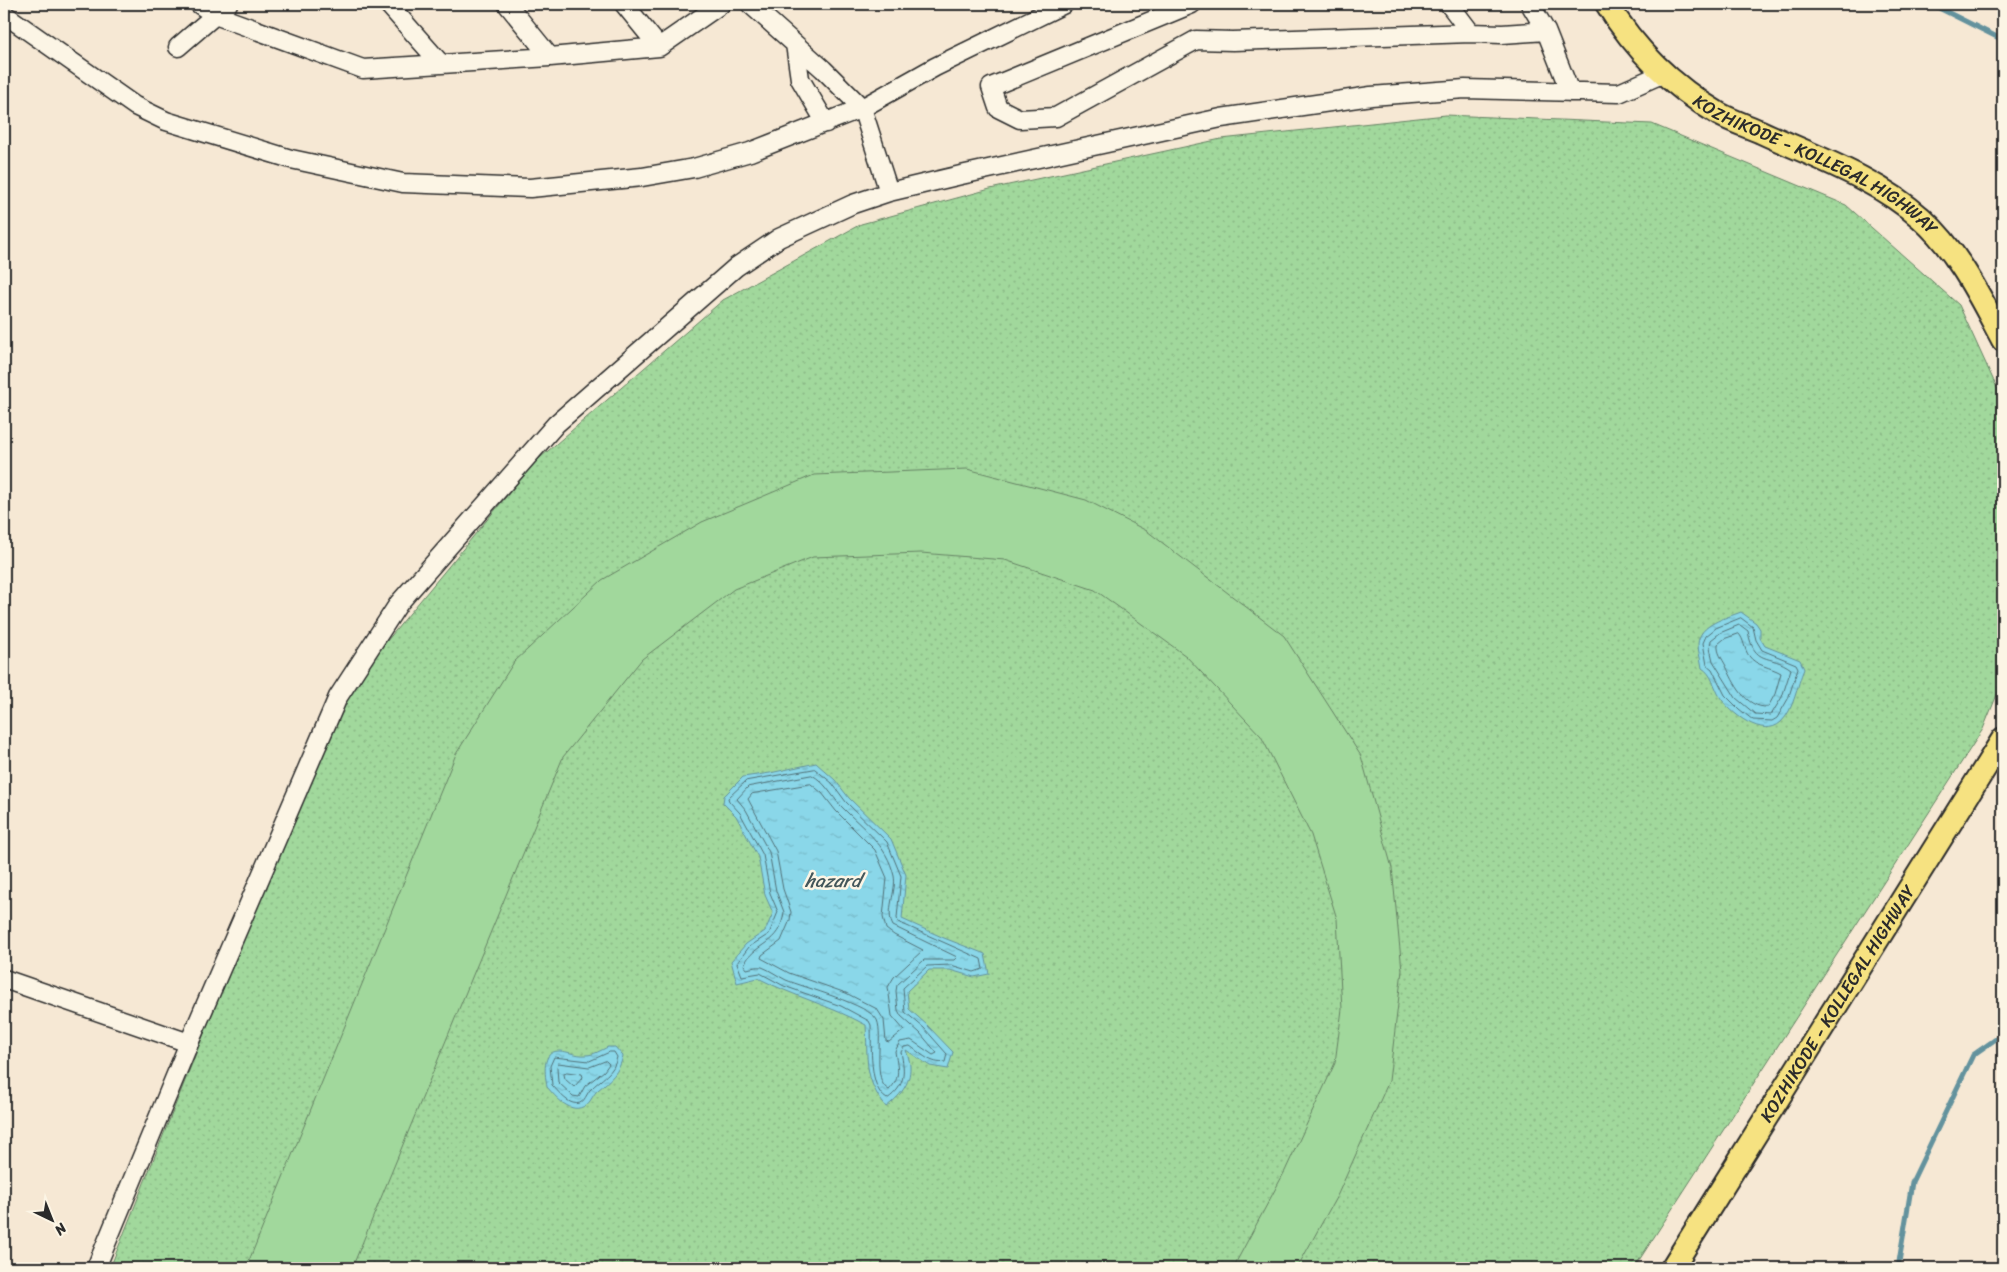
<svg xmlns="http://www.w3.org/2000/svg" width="2007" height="1272" font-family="Sriracha,sans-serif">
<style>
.grass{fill:url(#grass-dots);stroke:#668264}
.pitch{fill:#a1d89c;stroke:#668264}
.water{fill:url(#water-ripples);stroke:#64929d}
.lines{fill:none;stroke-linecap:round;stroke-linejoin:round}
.shore{stroke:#517077;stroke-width:1}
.stream{stroke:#64929d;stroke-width:5}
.minor-casing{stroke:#2b2b2b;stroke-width:21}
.major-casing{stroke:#2b2b2b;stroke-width:26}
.minor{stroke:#fcf5e5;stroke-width:18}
.major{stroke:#f6e281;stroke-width:22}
.labels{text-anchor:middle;stroke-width:5;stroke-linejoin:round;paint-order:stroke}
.street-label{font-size:18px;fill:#2b2b2b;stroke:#fcf5e5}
.water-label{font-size:19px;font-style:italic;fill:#43565a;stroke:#fcf5e5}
</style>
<defs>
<pattern id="grass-dots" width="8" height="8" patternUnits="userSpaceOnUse" patternTransform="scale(1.25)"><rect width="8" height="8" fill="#a1d89c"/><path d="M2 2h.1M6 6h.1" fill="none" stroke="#8bba87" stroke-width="1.8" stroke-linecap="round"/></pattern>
<pattern id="water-ripples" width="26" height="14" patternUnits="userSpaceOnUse" patternTransform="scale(1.25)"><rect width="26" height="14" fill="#8ad7e9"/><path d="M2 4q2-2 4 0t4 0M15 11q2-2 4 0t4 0" fill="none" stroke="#77b9c8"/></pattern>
</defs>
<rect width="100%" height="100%" fill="#f6e8d4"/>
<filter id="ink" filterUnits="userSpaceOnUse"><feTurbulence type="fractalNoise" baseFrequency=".02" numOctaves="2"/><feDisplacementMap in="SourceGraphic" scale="10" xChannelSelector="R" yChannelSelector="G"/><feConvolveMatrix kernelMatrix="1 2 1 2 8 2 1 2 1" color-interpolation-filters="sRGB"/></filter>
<g filter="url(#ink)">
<path class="grass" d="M1446,115l206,9 194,81 113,100 44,96v279l-20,49 -349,539h-1524l182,-454 61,-132 181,-219 189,-163 138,-76 129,-35 231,-50z"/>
<path class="pitch" d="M967,469l119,31 61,31 137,105 77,120 31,112 10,102 -13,111 -51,113 -41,74h-64l52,-97 50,-108 7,-54 -5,-90 -26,-84 -50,-99 -75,-80 -91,-66 -90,-30 -84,-7 -108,4 -79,32 -92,70 -79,98 -211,511h-106l210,-514 58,-92 88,-82 100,-58 112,-47z"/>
<path class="water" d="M1741,612l15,11 4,6v9l5,8 35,14 4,9c-7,16 -10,41 -23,53 -18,17 -51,-9 -61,-25 -6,-10 -8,-23 -18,-29 -1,-8 -4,-16 -4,-24 1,-20 28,-26 43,-32z
M816,763l19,17 14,18 42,41 15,36 -4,44 42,19 41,16 4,20 -15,3 -24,-7h-21l-22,21 2,18 18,16 26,27 -5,17 -18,-3 -24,-16c1,4 4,10 4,16 1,18 -11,31 -24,41 -23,-29 -18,-48 -20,-82 -35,-19 -73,-29 -108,-47l-21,5 -6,-22 15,-17 19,-13 8,-18 -8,-18 -7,-38 -22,-41 -13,-13 1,-7 19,-19 27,-4z
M608,1047h7l8,9c-4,17 -12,23 -25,34 -5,4 -7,12 -12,15 -15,11 -30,-8 -39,-18 -2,-12 -6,-36 12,-36 9,0 17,5 27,4 8,0 15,-5 22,-8z"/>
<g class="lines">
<path class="shore" d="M1741,618l12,9 3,13 6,10 34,14 2,4 -10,31 -11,19 -5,3 -19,-1 -14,-11 -14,-14 -13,-26 -5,-4 -4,-22 3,-7 10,-8z
M1740,625l8,6c6,36 22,22 43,38l-9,28 -11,18 -16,-1 -19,-16 -23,-37 -3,-13 1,-8 9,-7z
M1739,634c5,5 5,15 10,22 7,10 22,11 32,17l-6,21 -7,13c-23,1 -34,-24 -42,-41 -4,-8 -9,-13 -8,-22l6,-5z
M815,769l17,14 14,19 41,40 14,34 -4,42 1,4 83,37 2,10 -9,3 -23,-7 -24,1 -24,22 2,24 19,16 23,26 -2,8c-13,3 -25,-9 -35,-16l-6,1 -3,5c4,20 5,34 -14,47 -19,-11 -15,-54 -16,-74l-2,-4 -28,-15 -57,-20 -24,-13 -18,3 -5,-13 12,-16 20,-13 9,-22 -8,-19 -7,-38 -23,-42 -11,-12 -1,-3 18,-17z
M812,775c13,7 19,20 29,31 21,22 46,38 53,70 3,15 -9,35 -1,50l64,31 -3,3h-30l-27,25 -1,6 2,19 3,6 19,17 17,20 -4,2 -22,-15 -11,2 -5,9c2,16 7,26 -6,39 -18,-9 -5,-54 -12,-70 -7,-15 -74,-33 -91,-40 -8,-4 -16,-10 -24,-13 -5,-1 -10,1 -15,2l-3,-4c10,-23 36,-19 40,-53l-8,-21 -7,-39 -23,-42 -9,-11 11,-12z
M811,784l11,9 14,18 39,39 12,28 -4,39 3,12 8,6 29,15 -29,27 -6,10 4,29 12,14 -15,12 -3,-1 -2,-21 -7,-11 -31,-16 -57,-20 -28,-15 1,-3 19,-14 9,-21 1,-8 -8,-23 -7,-38 -28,-52 4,-5z
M610,1052h4l3,5c-3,17 -16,21 -27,33 -5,6 -6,16 -17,13 -8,-2 -16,-13 -21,-18l-2,-19 4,-9 35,4z
M606,1061l3,3 -5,7 -19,15 -6,11 -6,-1 -15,-14 -1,-15 1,-4 31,4z
M567,1072l15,2 1,3 -9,10 -9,-8 -1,-5z"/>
<path class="stream" d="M1931,4l72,36
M1898,1268l14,-86 61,-127 30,-21"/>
<g class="minor-casing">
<path id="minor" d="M199,4l16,11 148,54 187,-12 109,-10 62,-43
M388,4l53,60
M507,4l43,53
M624,4l35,43
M750,4l73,65 39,39 27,84
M1192,4l-201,83 7,21 22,11 36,-2 140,-77 37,1 238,-8
M1449,4l22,29 31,1 44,-3
M1530,4l16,27 24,61
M4,14l131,92 31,15 125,38 112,24 127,5 112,-11 52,-9 56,-16 112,-44 73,-41 129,-63
M795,44l5,35 26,44
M178,47l50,-43
M4,979l185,64
M96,1268l93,-225 149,-346 61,-94 157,-179 180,-157 43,-29 74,-34 36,-12 72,-17 260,-57 150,-22 94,-7 154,4 43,-19"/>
</g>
<g class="major-casing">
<g id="major">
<path id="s1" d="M1607,4c28,46 65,82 112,110 13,7 28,12 42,18 54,25 115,46 160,86 37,33 59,79 82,122"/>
<path id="s2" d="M1672,1268l331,-529"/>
</g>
</g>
<use href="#minor" class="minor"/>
<use href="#major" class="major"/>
</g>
</g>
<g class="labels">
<g class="street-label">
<text dy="6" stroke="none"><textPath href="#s1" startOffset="268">KOZHIKODE - KOLLEGAL HIGHWAY</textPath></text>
<text dy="6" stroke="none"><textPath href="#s2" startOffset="312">KOZHIKODE - KOLLEGAL HIGHWAY</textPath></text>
</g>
<g class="water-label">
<text x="833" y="887">hazard</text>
</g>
</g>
<rect width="2007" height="1272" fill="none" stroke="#fcf5e5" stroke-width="20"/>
<rect x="10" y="10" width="1987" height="1252" fill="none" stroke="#2b2b2b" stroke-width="2" filter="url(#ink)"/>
<g transform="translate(52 1220) rotate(137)" stroke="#fcf5e5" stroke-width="4" paint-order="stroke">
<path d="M0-4L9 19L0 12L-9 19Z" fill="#2b2b2b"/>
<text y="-8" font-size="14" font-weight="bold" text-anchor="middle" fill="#2b2b2b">N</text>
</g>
</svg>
